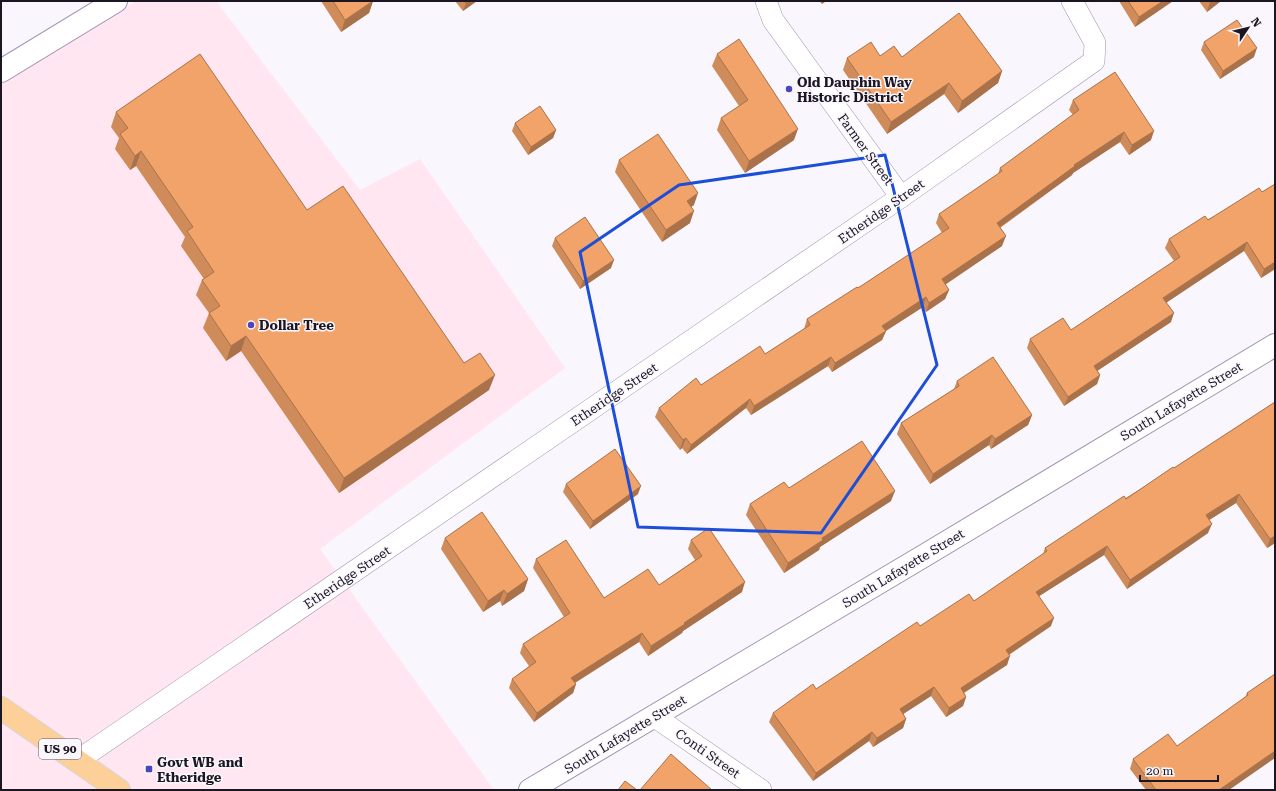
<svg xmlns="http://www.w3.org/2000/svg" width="1276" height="791" font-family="'Roboto Serif',serif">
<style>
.commercial{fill:#ffe6f0}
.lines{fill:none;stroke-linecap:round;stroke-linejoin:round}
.minor-casing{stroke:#9f90af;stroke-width:22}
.tertiary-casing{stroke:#9f90af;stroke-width:24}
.primary-casing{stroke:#d6d5d7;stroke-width:24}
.minor{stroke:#fff;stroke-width:21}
.tertiary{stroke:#fff;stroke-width:22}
.primary{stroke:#fdd09a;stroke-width:22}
.wall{fill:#cf8c5a}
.shaded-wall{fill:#a9724a}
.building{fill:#f1a369;stroke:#a9724a}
.marked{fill:none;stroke:#1d4ed8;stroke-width:3;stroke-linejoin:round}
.poi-dot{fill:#4a46bc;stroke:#f9f6fd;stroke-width:1.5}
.labels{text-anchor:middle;stroke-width:3;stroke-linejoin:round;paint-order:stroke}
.shield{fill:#f9f6fd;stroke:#5e5964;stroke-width:1}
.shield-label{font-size:12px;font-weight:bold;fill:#1c1622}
.poi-label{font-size:13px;font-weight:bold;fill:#1c1622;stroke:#f9f6fd;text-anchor:start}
.street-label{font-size:13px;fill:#1c1622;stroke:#f9f6fd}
</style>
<rect width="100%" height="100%" fill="#f9f6fd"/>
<path class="commercial" d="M136,1h80l144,189 60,-31 145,209 -245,181 174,241h-493v-706z"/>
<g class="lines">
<g class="minor-casing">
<path id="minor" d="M766,1l7,19 128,177
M655,717l106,73
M77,761l824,-564 193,-136 1,-18 -23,-42"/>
</g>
<g class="tertiary-casing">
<path id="tertiary" d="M1,71l115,-70
M530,790l397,-236 348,-209"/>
</g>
<g class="primary-casing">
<path id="primary" d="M1,708l118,82"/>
</g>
<use href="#minor" class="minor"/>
<use href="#tertiary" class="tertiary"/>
<use href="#primary" class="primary"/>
</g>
<path class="wall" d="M321,1h52l-4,12 -28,19z
M455,1h22l-14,10z
M819,1h7l-4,3z
M1119,1h54l-38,26z
M1199,1h22l-14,11z
M1204,42l50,15 -34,22 -19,-29z
M717,54l77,86 -49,33 -28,-43 4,-12 18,-12 -27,-40z
M880,56l22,1 100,14 -4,12 -40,30 -14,-19 -57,40 -44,-64 4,-12z
M1073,100l78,40 -22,15 -9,-13 -47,31 -1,2 -72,53 2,18 -57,38 4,6 -4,9 -19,13 -3,-5 -37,24 -4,9 -50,32 -4,-6 -77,49 -5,-7 -59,46 -5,-6 -2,2 -25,-33 4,-9 42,-23 64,-31 39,-25 3,-10 51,-31 84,-55 -6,-10 3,-9 59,-40 2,-6 73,-53 -4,-5z
M116,112l191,98 157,153 25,27 -150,103 -98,-142 -15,10 -23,-33 6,-15 -13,-18 6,-15 2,-1 -23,-33 4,-9 -49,-71 -6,4 -15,-21 4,-11 -8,-11z
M515,123l41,7 -3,8 -25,17 -16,-24z
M619,160l75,45 -3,2 -1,16 -28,19 -47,-70z
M1275,184v85l-14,9 -17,-27 -78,51 5,20 -74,49 3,4 -3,9 -33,22 -37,-58 3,-9 41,-9 103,-69 -9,-13 4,-9 93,-47z
M555,238l56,30 -31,21 -28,-43z
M957,381l75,34 -4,10 -37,24 -2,-4 -59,39 -33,-50 4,-11 53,-34z
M1275,402v141l-8,5 -31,-45 -27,17 -1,13 -81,56 -23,-34 -65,41 12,30 -42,29 -2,10 -43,28 2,4 -3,9 -17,11 -15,-21 -28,18 3,5 -3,9 -30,19 -4,-6 -56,40 -44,-59 4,-9 43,-24 104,-63 54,-25 69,-47 2,-6 129,-80z
M566,484l72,10 -48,35 -27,-37z
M789,488l102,13 -71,46 -1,3 -35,23 -38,-58 4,-11z
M445,538l83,41 -4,12 -22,15 -2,-5 -17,11 -42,-63z
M691,540l51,52 -59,39 -1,2 -34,23 -9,-14 -64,41 1,1 -3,9 -39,29 -25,-34 3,-9 17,-13 -9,-13 3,-9 41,-27 -31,-49 3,-9 68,39 55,-13 36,-25 -7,-11z
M1275,674l-46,116h-83l-16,-21 3,-10 44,-13 68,-48 2,-5z"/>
<path class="shaded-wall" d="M373,1l-4,12 -28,19 4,-12z
M469,1h8l-14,10 3,-8z
M823,1h3l-4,3z
M1163,1h10l-38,26 4,-10z
M1212,1h9l-14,11 3,-10z
M1257,48l-3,9 -34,22 3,-8z
M1002,71l-4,12 -40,30 4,-12z
M949,83l-5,11 -57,40 4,-12z
M798,129l-4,11 -49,33 4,-12z
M556,130l-3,8 -25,17 3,-8z
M1154,131l-3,9 -22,15 3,-10z
M1124,132l-4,10 -47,31 -1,2 -79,57 4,-9 77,-58z
M141,151l-5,15 -6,4 5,-14z
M698,193l-4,12 -11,7 4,-11z
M694,211l-4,12 -28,19 4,-12z
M1006,236l-4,10 -63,43 3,-10z
M1247,242l-3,9 -84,56 3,-9z
M614,260l-3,8 -31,21 3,-8z
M1275,262v7l-14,9 3,-9z
M949,290l-4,9 -19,13 3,-9z
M926,297l-3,10 -44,28 3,-9z
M1174,313l-3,9 -80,53 3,-9z
M886,331l-4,9 -50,32 3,-9z
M246,336l-5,15 -15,10 5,-15z
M831,357l-3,9 -77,49 3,-9z
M495,375l-6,15 -150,103 5,-15z
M1100,375l-3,9 -33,22 4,-9z
M750,399l-4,9 -59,46 4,-9z
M1032,415l-4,10 -37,24 4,-10z
M992,435l-3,10 -59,39 3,-10z
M686,438l-4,10 -2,2 3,-10z
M641,486l-3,8 -48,35 3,-8z
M895,491l-4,10 -71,46 -1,3 -35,23 4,-10 34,-25z
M1239,494l-3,9 -33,21 3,-9z
M1212,524l-4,9 -81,56 3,-9z
M1275,536v7l-8,5 3,-9z
M1107,546l-3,9 -71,45 3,-8z
M528,579l-4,12 -22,15 5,-12z
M745,582l-3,10 -59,39 -1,2 -34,23 3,-10 33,-23z
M504,590l-4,11 -17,11 5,-11z
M1054,618l-3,8 -49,33 4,-9z
M642,633l-3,9 -71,45 3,-9z
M1010,656l-3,9 -50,32 4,-9z
M576,684l-3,9 -39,29 3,-9z
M934,687l-3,9 -34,22 3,-9z
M966,697l-3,9 -17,11 3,-9z
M906,719l-3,9 -30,19 4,-9z
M872,732l-3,9 -56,40 3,-8z
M1275,751v7l-46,32h-10z"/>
<path class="building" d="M333,1h40l-28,19z
M464,1h5l-3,2z
M1128,1h35l-24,16z
M959,13l43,58 -40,30 -13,-18 -58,39 -44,-64 24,-16 9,14 14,-10 8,11z
M1237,20l20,28 -34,23 -19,-29z
M739,39l59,90 -49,32 -28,-43 27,-18 -31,-46z
M200,54l107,156 36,-24 121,177 16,-10 15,22 -151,103 -98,-142 -15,10 -22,-33 11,-7 -18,-26 12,-8 -27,-41 6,-4 -52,-76 -6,5 -15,-22 8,-6 -12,-16z
M1115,72l39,59 -22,14 -8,-13 -50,33 1,1 -78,57 9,13 -64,43 7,11 -20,13 -3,-6 -44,29 4,5 -51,32 -4,-6 -77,49 -4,-7 -59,46 -5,-7 -3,2 -24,-32 37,-30 5,7 59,-39 5,8 45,-29 -3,-6 50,-32 1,1 91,-60 -10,-14 63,-43 -2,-3 79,-58 -6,-10z
M540,106l16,24 -25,17 -16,-24z
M658,134l40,59 -11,8 7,10 -28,19 -47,-70z
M1275,184v78l-11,7 -17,-27 -84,56 11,15 -80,53 6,9 -32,22 -38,-58 33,-21 8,12 109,-73 -11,-18 36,-23 3,4 51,-32 3,4z
M585,217l29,43 -31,21 -28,-43z
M993,357l39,58 -37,24 -3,-4 -59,39 -32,-51 58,-37 -2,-5z
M1275,402v134l-5,3 -31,-45 -33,21 6,9 -82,56 -23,-34 -71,46 18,26 -48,32 4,6 -49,32 5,9 -17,11 -15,-21 -34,22 6,10 -29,19 -5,-6 -56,41 -43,-60 40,-29 3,5 101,-67 3,4 49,-32 5,7 73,-50 -2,-3 79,-52 2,3 47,-32 1,1z
M862,441l33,50 -73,47 1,2 -35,23 -38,-59 34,-22 5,6z
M615,449l26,37 -48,35 -27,-37z
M482,512l46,67 -21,15 -3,-4 -16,11 -43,-63z
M709,528l36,54 -61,41 1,1 -34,22 -9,-13 -71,45 5,6 -39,29 -25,-34 24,-17 -13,-18 47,-31 -34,-54 30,-19 38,58 44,-29 11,16 43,-29 -11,-16z
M1275,674v77l-56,39h-63l-23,-31 35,-25 9,12 71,-51 -1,-2z
M671,754l41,36h-72z
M625,781l12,9h-19z"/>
<path class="marked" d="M885,155l52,210 -116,168 -183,-6 -58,-275 99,-67z"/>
<g class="poi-dot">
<circle cx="789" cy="89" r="4"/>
<circle cx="251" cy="325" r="4"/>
<rect x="145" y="765" width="8" height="8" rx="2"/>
</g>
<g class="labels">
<rect class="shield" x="39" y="739" width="42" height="20" rx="3"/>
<g class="shield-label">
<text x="60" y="753">US 90</text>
</g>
<g class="poi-label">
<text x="797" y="87">Old Dauphin Way<tspan x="797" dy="15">Historic District</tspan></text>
<text x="259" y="330">Dollar Tree</text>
<text x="157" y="767">Govt WB and<tspan x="157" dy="15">Etheridge</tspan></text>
</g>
<g class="street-label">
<text transform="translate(866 149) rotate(54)" y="5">Farmer Street</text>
<text transform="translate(881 211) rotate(-35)" y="5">Etheridge Street</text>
<text transform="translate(614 394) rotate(-34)" y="5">Etheridge Street</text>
<text transform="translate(1181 401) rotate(-31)" y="5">South Lafayette Street</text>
<text transform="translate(903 568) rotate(-31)" y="5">South Lafayette Street</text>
<text transform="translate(347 577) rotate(-34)" y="5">Etheridge Street</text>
<text transform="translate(625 734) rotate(-31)" y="5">South Lafayette Street</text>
<text transform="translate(708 753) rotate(35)" y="5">Conti Street</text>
</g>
</g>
<rect width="1276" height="791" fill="none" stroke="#1c1622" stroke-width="4"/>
<g transform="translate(1248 28) rotate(55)" stroke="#f9f6fd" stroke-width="3" paint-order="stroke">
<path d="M0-3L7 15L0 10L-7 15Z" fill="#1c1622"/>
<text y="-6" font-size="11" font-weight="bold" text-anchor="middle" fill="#1c1622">N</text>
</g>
<path d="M1140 775v6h78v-6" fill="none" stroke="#1c1622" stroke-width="2"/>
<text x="1146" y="775" font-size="12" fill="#1c1622" stroke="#f9f6fd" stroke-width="3" paint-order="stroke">20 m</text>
</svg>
